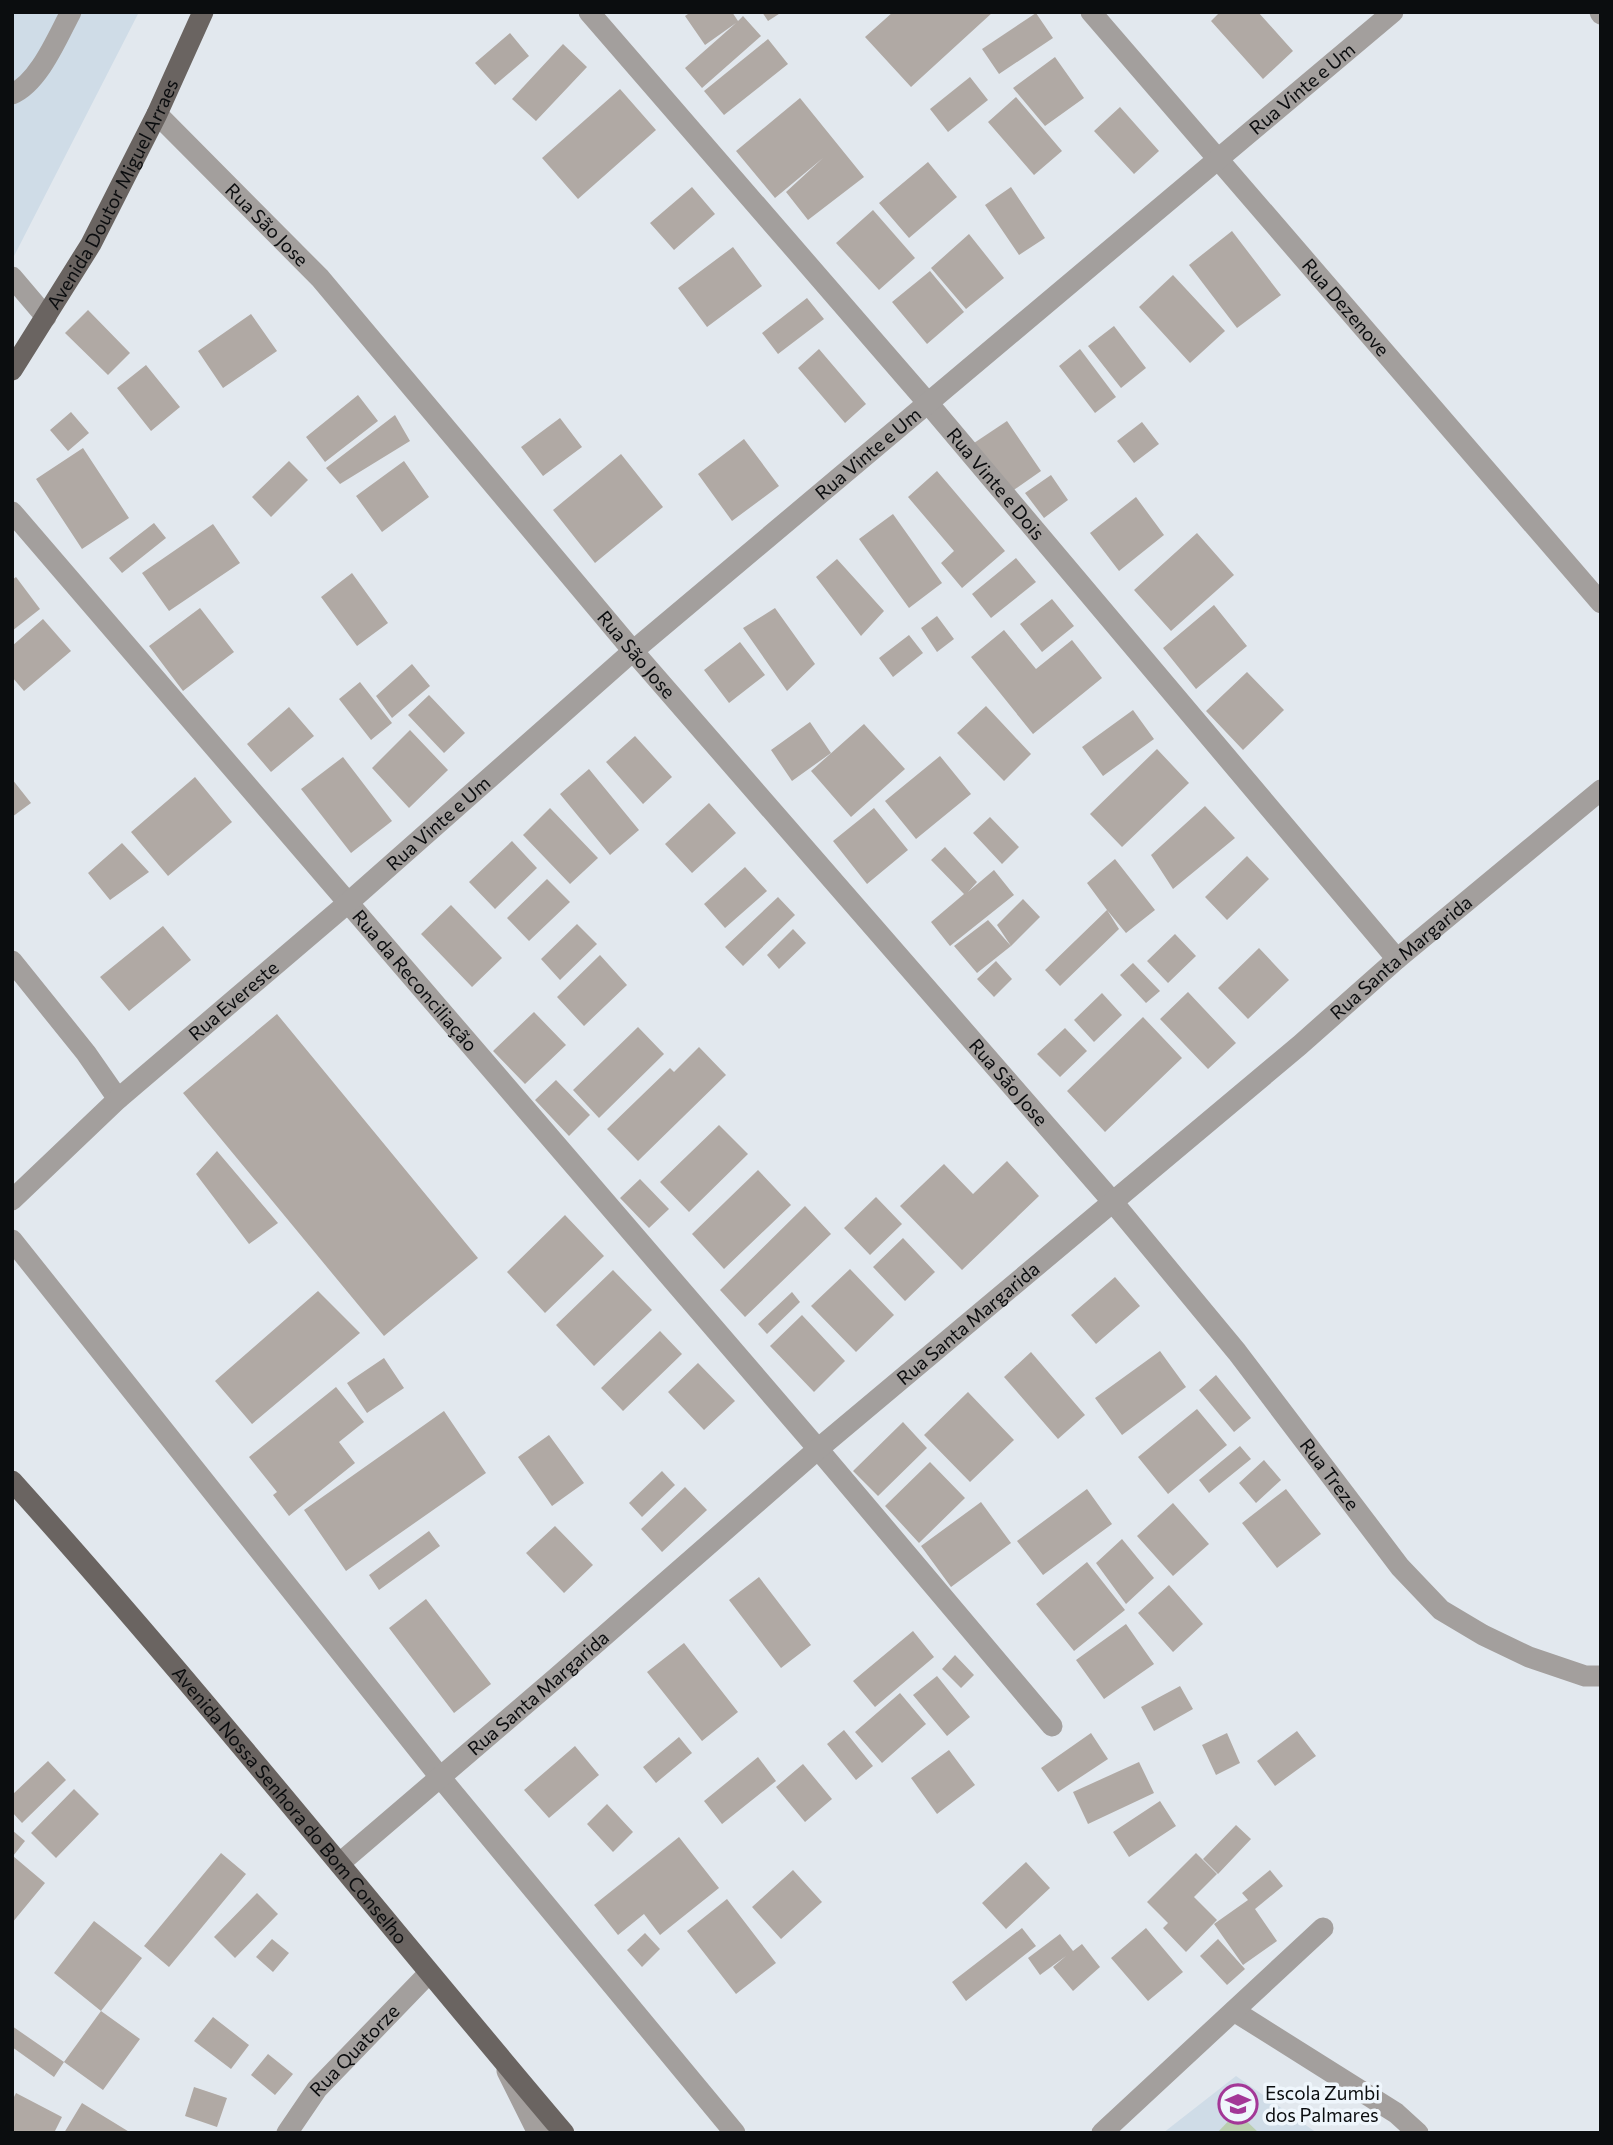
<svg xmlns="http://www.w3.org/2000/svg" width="1613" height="2145" font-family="Commissioner,sans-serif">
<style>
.built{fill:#cfdce7}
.green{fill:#baceb0}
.building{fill:#b0a9a4}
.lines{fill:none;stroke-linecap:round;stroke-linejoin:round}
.minor{stroke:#a39f9d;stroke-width:21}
.major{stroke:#6a6461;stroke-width:21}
.labels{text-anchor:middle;stroke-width:7;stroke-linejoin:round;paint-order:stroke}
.street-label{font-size:19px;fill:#0b0d0f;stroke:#eff6fc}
.poi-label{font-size:19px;fill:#0b0d0f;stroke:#eff6fc;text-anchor:start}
</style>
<rect width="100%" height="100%" fill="#e2e8ee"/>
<path class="built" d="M12,12h127l-127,248z
M1236,2076l81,57h-154z"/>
<path class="green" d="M1237,2112l22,21h-42z"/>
<path class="building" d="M691,12h41l6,9 5,-5 18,20 -59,52 -17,-20 51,-45 -31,22 -20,-29z
M762,12h20l-14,9z
M893,12h100l-82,75 -46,-50z
M1220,12h38l35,39 -30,28 -52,-58z
M1036,13l17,25 -54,36 -17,-25z
M510,33l19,23 -34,29 -20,-22z
M768,39l20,25 -64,51 -20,-24z
M563,44l24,23 -51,54 -24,-22z
M1055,57l29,41 -39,28 -32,-38z
M970,77l18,23 -40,32 -18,-23z
M620,89l36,41 -78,69 -36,-41z
M1016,97l46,54 -28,24 -46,-53z
M800,98l64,79 -56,43 -22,-28 37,-34 -48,40 -39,-47z
M1120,107l39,44 -25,23 -40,-43z
M928,162l29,35 -48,41 -30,-35z
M692,187l23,27 -41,36 -24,-27z
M1011,187l34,51 -26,17 -34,-50z
M873,210l42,48 -36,32 -43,-47z
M1232,231l49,64 -44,33 -48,-63z
M969,234l35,44 -38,31 -35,-41z
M733,247l29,39 -55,41 -29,-39z
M930,271l34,41 -37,32 -35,-42z
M1173,275l52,56 -35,32 -51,-56z
M807,298l17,21 -46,35 -16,-21z
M88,310l42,43 -22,22 -43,-42z
M251,314l26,37 -54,37 -25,-37z
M1114,326l32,42 -25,20 -33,-42z
M819,349l47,55 -21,19 -47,-55z
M1080,349l36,48 -21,16 -36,-47z
M146,365l34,42 -29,24 -34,-43z
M358,395l20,26 -53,41 -19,-25z
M71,412l18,21 -21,18 -18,-21z
M395,415l15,26 -70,43 -14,-16z
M560,418l22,29 -39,29 -22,-29z
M1007,421l34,50 -33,23 -34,-51z
M1142,422l17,22 -25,19 -17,-22z
M744,439l35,47 -47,35 -34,-47z
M83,448l46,70 -47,31 -46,-70z
M621,454l42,53 -68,56 -42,-53z
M289,461l19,19 -37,37 -19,-20z
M404,461l25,36 -47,35 -26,-36z
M937,471l68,80 -43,37 -21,-25 13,-12 -46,-54z
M1051,475l17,25 -24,18 -19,-25z
M1136,497l28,38 -45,36 -29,-38z
M893,514l49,69 -33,25 -50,-69z
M154,523l12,15 -44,35 -13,-15z
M213,524l27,39 -71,48 -27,-38z
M1197,533l37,42 -63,56 -37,-41z
M1016,558l20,24 -45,36 -19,-24z
M837,559l47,52 -23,25 -45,-59z
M352,573l36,50 -31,23 -36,-49z
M16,577l24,32 -28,22v-51z
M1052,599l22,27 -32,26 -22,-28z
M1214,605l33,41 -51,43 -33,-41z
M200,608l34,44 -51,39 -34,-45z
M775,608l40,56 -28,27 -44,-63z
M937,616l17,23 -17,13 -16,-24z
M43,619l28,32 -47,40 -12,-14v-31z
M1004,630l32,39 36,-29 30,38 -69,56 -62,-77z
M909,635l14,18 -30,24 -14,-19z
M740,642l25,33 -36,28 -25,-33z
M412,664l18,22 -38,32 -16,-22z
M1247,672l37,38 -41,40 -37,-39z
M360,682l32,41 -21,17 -32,-41z
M429,695l36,38 -21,20 -36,-38z
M986,706l45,48 -27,27 -47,-48z
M289,707l25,29 -43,36 -24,-28z
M1133,710l21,29 -51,37 -21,-29z
M810,722l21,31 -39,28 -21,-31z
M864,724l41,45 -54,48 -40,-46z
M410,730l38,40 -39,38 -37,-40z
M635,736l37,41 -29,27 -37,-42z
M1157,749l32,34 -67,64 -32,-33z
M940,756l31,38 -55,45 -31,-38z
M343,757l49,64 -41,32 -50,-64z
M589,769l50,61 -29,25 -50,-61z
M195,777l37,45 -64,54 -37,-44z
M12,779l19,24 -19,14z
M709,803l27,30 -44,40 -27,-29z
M1205,806l30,32 -62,51 -22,-34z
M550,808l48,50 -28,26 -47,-49z
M874,808l34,42 -41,34 -34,-43z
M990,817l29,30 -17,17 -29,-31z
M512,841l25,27 -42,41 -26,-27z
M122,843l27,29 -39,28 -22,-27z
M945,847l32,35 -9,10 26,-22 20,25 -64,51 -19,-24 33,-28 -33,-34z
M1247,856l22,23 -42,41 -22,-23z
M1115,859l40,51 -29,23 -19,-23 12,19 -59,57 -15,-16 62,-60 -20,-27z
M745,867l22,24 -42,37 -21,-24z
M547,879l23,23 -41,39 -22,-23z
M778,897l17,18 -52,51 -18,-19z
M1023,899l17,18 -29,29 -34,27 -23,-27 34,-26 23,26 -14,-21z
M451,905l51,53 -30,29 -51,-53z
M577,924l20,20 -37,36 -19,-21z
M163,926l28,34 -62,51 -29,-34z
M793,929l13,14 -27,26 -12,-14z
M1175,934l21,22 -28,27 -21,-22z
M1259,948l30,32 -41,39 -30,-31z
M600,955l27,30 -43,41 -27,-29z
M996,961l16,18 -18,18 -17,-18z
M1133,963l27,28 -14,12 -26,-28z
M1188,992l48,51 -28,26 -48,-50z
M1102,993l20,22 -28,27 -20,-22z
M534,1012l32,33 -41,39 -32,-33z
M277,1014l201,244 -94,78 -201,-243z
M1143,1017l39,41 -77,74 -38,-41z
M638,1027l26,27 -65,64 -26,-28z
M1065,1028l22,23 -27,26 -23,-23z
M699,1047l27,28 -88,86 -31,-32 63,-61 4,4z
M556,1080l34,35 -21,21 -34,-36z
M719,1125l29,29 -59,58 -29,-30z
M217,1151l61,72 -29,21 -53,-70z
M1007,1161l32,35 -77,74 -62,-64 44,-42 29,30z
M758,1170l33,35 -67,64 -32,-35z
M640,1179l29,30 -20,19 -29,-30z
M876,1197l26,27 -32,31 -26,-27z
M805,1206l26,28 -86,83 -25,-27z
M565,1215l39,41 -59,57 -38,-41z
M903,1238l32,34 -30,29 -32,-34z
M850,1269l44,46 -38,37 -45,-46z
M613,1270l39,40 -58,56 -38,-41z
M1115,1277l25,29 -44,38 -25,-29z
M318,1291l42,42 -108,91 -37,-43z
M792,1292l8,10 -33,32 -9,-10z
M802,1315l43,46 -31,31 -44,-46z
M660,1331l22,23 -59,57 -22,-23z
M1160,1351l26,36 -64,48 -27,-37z
M1031,1352l54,63 -27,24 -54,-62z
M384,1358l20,30 -37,25 -20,-30z
M698,1363l37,38 -31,29 -36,-38z
M1216,1375l35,43 -17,14 -35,-42z
M336,1387l28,35 -25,20 16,21 -66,53 -16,-21 4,-3 -28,-35z
M968,1392l46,48 -44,42 -46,-47z
M1197,1409l30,36 -59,49 -30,-37z
M444,1411l42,62 -140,98 -42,-61z
M903,1422l24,26 -49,48 -25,-25z
M549,1435l35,48 -32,23 -34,-49z
M1240,1446l11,13 -42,34 -10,-13z
M1264,1460l17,20 -25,23 -17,-20z
M930,1462l35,36 -46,45 -34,-37z
M662,1471l13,14 -33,32 -13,-14z
M685,1487l22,23 -45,42 -21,-23z
M1087,1489l25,35 -69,51 -26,-34z
M1286,1489l35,45 -44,34 -35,-45z
M981,1502l30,41 -60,44 -30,-41z
M1173,1503l36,41 -36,32 -36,-40z
M555,1526l38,39 -29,28 -38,-40z
M429,1531l11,15 -61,44 -10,-15z
M1122,1539l32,39 -28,26 -30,-41z
M1087,1562l38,48 -51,41 -38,-47z
M759,1577l52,68 -30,23 -52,-68z
M1169,1585l34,39 -30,28 -35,-39z
M426,1599l65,85 -37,29 -65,-85z
M1126,1624l28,40 -50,35 -28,-39z
M913,1631l21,26 -59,50 -22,-26z
M684,1643l54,69 -36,29 -55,-69z
M955,1655l19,20 -13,13 -19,-19z
M937,1676l33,41 -23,19 -34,-41z
M1180,1686l13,23 -39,22 -13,-24z
M900,1693l26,31 -44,39 -27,-31z
M844,1730l29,36 -17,14 -29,-36z
M1297,1731l19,25 -41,30 -18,-25z
M1091,1733l17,26 -50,33 -17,-24z
M1227,1733l13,30 -24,12 -14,-30z
M679,1737l13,16 -36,30 -13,-16z
M575,1746l24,29 -50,43 -25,-28z
M949,1750l26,35 -38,29 -26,-36z
M758,1757l18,24 -54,43 -18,-23z
M48,1761l18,19 -44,43 -10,-11v-17z
M1139,1762l15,31 -66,31 -15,-32z
M803,1764l29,35 -27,23 -29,-35z
M74,1789l25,25 -43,44 -25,-25z
M1160,1801l16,25 -47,31 -16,-25z
M607,1804l26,28 -20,20 -26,-28z
M1236,1825l15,14 -33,35 -15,-15z
M12,1830l13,11 -12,15 32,27 -33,40z
M679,1837l40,51 -59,47 -16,-21 -26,21 -24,-30z
M221,1853l25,21 -77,93 -25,-21z
M1196,1853l21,21 -23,23 23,23 -31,32 -23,-24 5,-5 -21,-21z
M1026,1862l24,26 -44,41 -24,-26z
M793,1870l29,32 -41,37 -29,-32z
M1270,1870l13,16 -28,23 22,32 -34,24 -29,-41 34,-24 -6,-7z
M257,1893l21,21 -43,44 -21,-21z
M727,1899l49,64 -40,31 -49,-63z
M94,1921l48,37 -41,53 -47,-38z
M1022,1928l14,18 -70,55 -14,-19z
M1146,1928l37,44 -35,29 -37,-43z
M645,1933l15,16 -18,18 -15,-17z
M1060,1934l13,17 9,-7 18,23 -27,24 -20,-24 13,-11 -26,19 -12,-17z
M272,1939l17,14 -16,19 -17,-15z
M1218,1939l27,30 -18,16 -27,-29z
M101,2011l39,28 -37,51 -39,-28z
M213,2017l36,28 -18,24 -37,-28z
M12,2026l52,36 -10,15 -42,-30z
M268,2054l25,20 -18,21 -24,-20z
M194,2087l33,11 -10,29 -32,-11z
M16,2093l46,24 -8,16h-42v-32z
M82,2103l49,30h-67z"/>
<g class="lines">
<g class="minor">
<path id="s1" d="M589,12l338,390 470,557"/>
<path id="s2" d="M1091,12l510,591"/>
<path d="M1600,12l1,2"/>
<path d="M12,94c27,-11 46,-58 59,-82"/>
<path id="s3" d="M157,114l163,164 313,373 479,550 125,151 163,215 41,43 42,25 46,22 56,19h16"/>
<path d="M12,277l34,40"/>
<path id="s4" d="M12,512l806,937 234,277"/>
<path d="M12,961l74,92 32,46"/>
<path id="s5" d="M12,1200l106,-101 231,-197 284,-251 760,-639"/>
<path d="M12,1240l428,537 295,356"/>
<path id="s6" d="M340,1863l216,-185 262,-229 482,-404 97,-86 204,-169"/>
<path d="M1234,2011l162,102 22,20"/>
<path d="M507,2071l31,62"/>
<path id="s7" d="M287,2133l30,-44 112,-116"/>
<path d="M1102,2133l221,-205"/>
</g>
<g class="major">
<path id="s8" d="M12,370l79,-126 66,-130 46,-102"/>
<path id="s9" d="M12,1481c191,212 368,435 552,652"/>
</g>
</g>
<defs>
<g id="school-ring" transform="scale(2.0125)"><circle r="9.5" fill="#eff6fc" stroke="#a33797" stroke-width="1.5"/><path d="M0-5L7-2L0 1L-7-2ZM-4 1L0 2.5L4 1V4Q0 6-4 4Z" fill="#a33797"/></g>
</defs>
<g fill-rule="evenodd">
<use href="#school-ring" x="1238" y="2104"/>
</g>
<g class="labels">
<g class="street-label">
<text dy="7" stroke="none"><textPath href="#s5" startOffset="1703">Rua Vinte e Um</textPath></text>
<text dy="7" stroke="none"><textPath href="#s8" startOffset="203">Avenida Doutor Miguel Arraes</textPath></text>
<text dy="7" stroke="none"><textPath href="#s3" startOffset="156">Rua São Jose</textPath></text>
<text dy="7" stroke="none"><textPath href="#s2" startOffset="390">Rua Dezenove</textPath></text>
<text dy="7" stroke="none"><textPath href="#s5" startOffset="1136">Rua Vinte e Um</textPath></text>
<text dy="7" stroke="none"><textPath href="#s1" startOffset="623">Rua Vinte e Dois</textPath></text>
<text dy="7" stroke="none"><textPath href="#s3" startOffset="723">Rua São Jose</textPath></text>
<text dy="7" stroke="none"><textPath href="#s5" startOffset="569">Rua Vinte e Um</textPath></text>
<text dy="7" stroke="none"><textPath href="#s6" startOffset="1395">Rua Santa Margarida</textPath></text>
<text dy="7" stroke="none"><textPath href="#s4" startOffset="618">Rua da Reconciliação</textPath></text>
<text dy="7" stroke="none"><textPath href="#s5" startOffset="298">Rua Evereste</textPath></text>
<text dy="7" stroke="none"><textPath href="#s3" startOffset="1290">Rua São Jose</textPath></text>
<text dy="7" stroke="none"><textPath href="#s6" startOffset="828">Rua Santa Margarida</textPath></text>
<text dy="7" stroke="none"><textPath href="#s3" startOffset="1797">Rua Treze</textPath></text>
<text dy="7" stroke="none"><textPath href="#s6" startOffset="261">Rua Santa Margarida</textPath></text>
<text dy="7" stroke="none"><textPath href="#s9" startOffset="427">Avenida Nossa Senhora do Bom Conselho</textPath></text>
<text dy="7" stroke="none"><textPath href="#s7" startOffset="107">Rua Quatorze</textPath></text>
</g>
<g class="poi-label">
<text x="1265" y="2100">Escola Zumbi<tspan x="1265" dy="22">dos Palmares</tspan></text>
</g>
</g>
<rect width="1613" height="2145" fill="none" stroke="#0b0d0f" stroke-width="28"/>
</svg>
